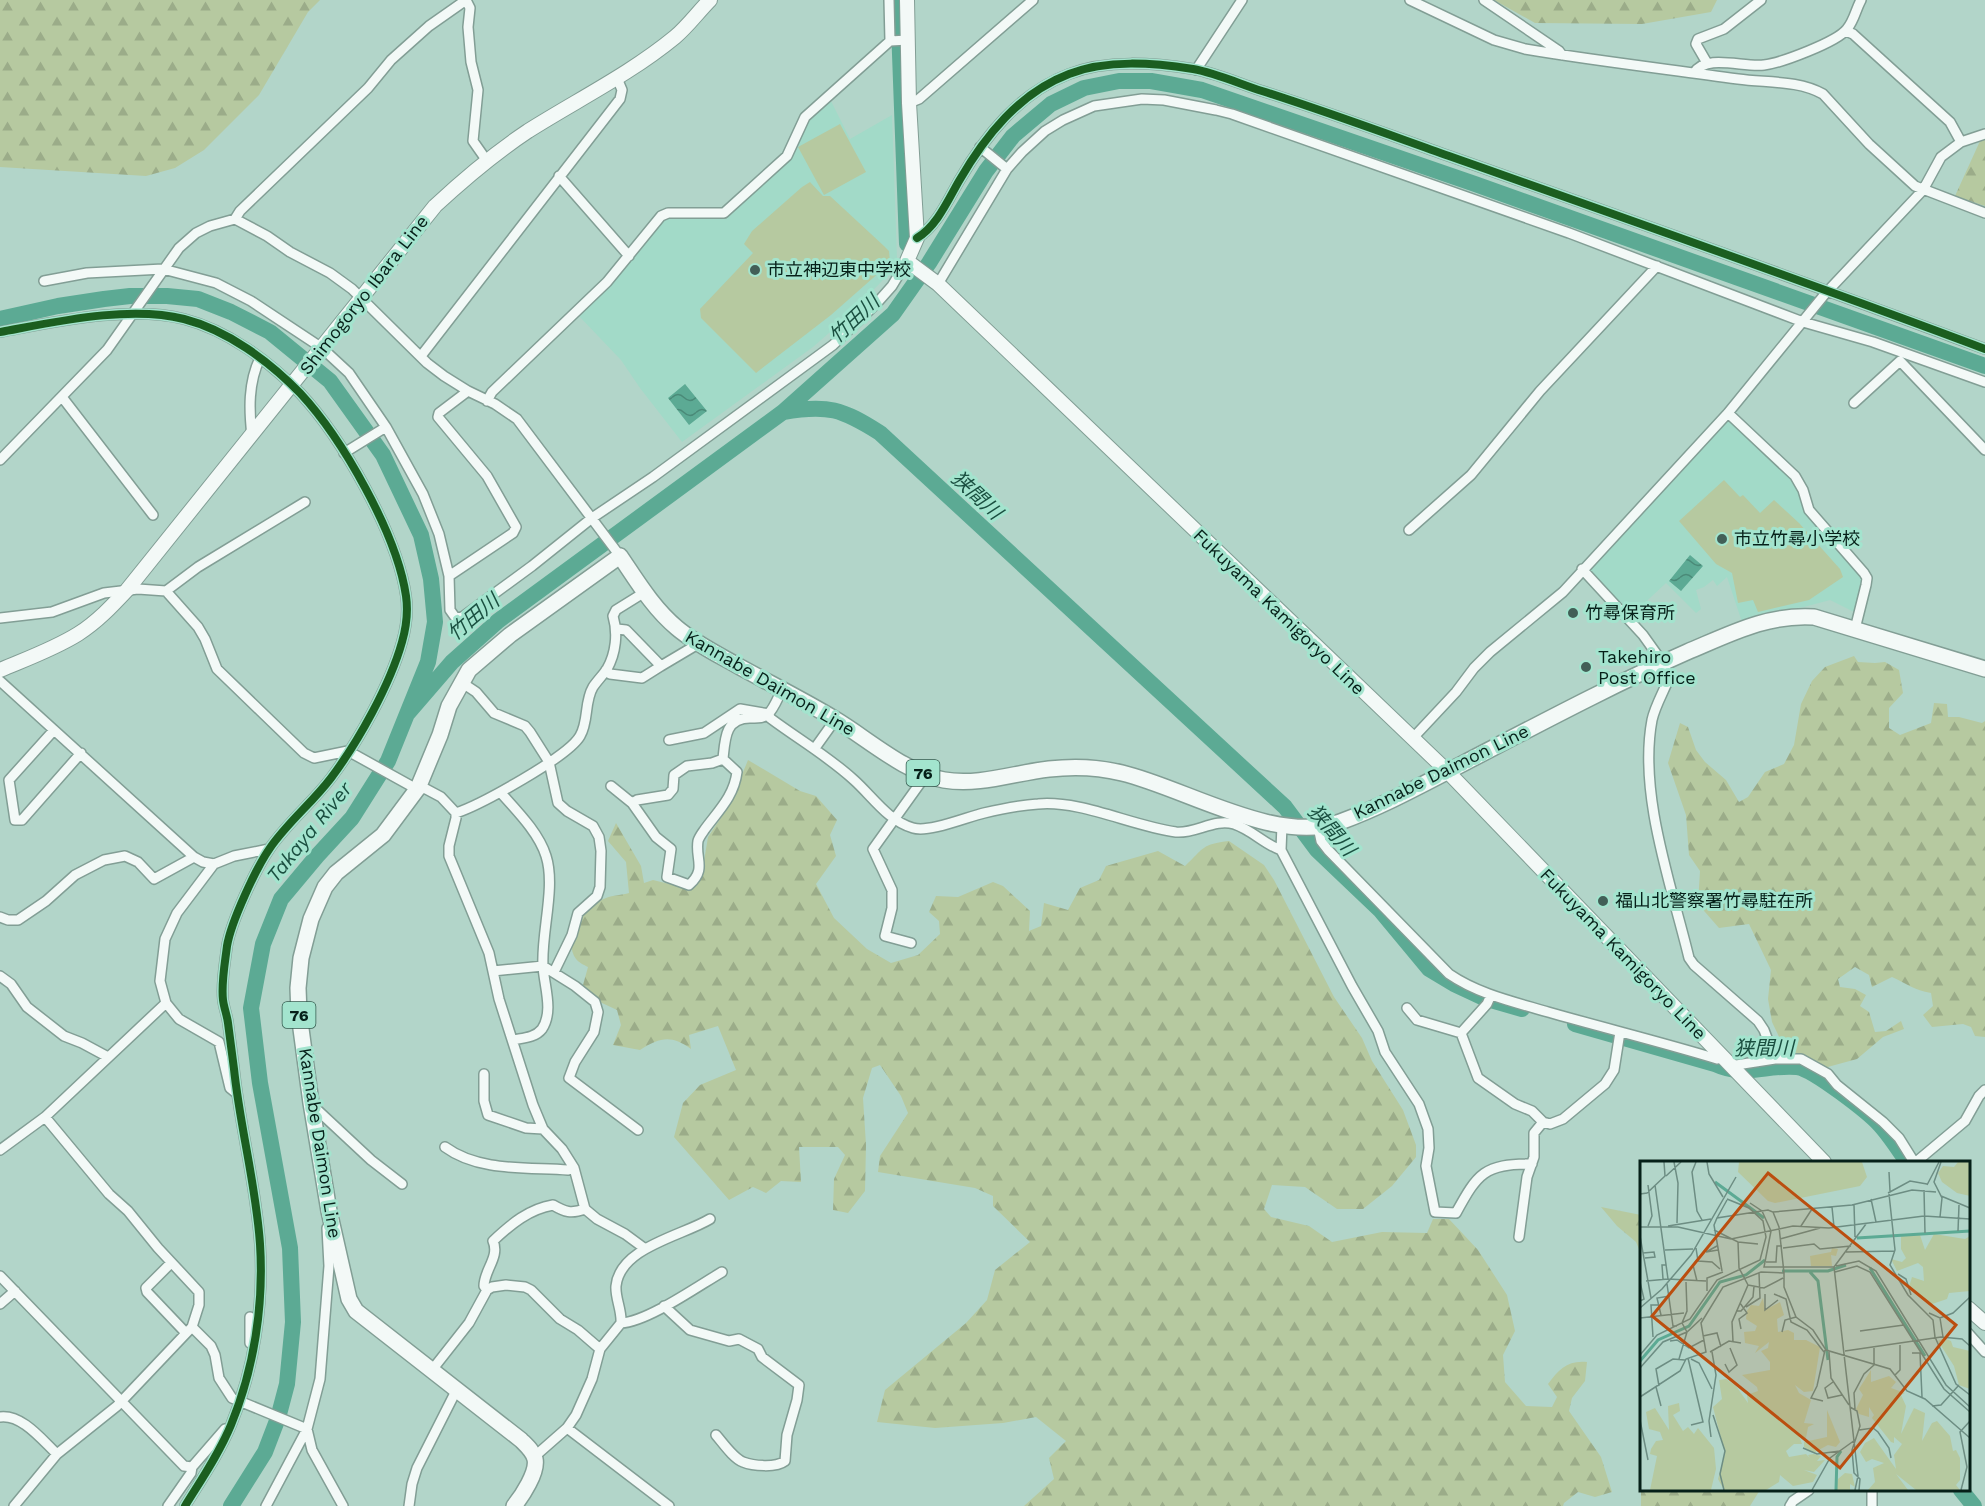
<svg xmlns="http://www.w3.org/2000/svg" width="1985" height="1506" font-family="'Work Sans','Noto Sans JP',sans-serif">
<style>
.built{fill:#a2dac8}
.forest{fill:url(#forest-firs)}
.garden{fill:#b6c9a0}
.water{fill:url(#water-waves)}
.lines{fill:none;stroke-linecap:round;stroke-linejoin:round}
.river{stroke:#5caa94;stroke-width:16}
.street-casing{stroke:#829e95;stroke-width:12}
.secondary-casing{stroke:#829e95;stroke-width:16}
.primary-casing{stroke:#829e95;stroke-width:18}
.street{stroke:#f3f9f7;stroke-width:9}
.secondary{stroke:#f3f9f7;stroke-width:14}
.primary{stroke:#f3f9f7;stroke-width:15}
.cycleway-casing{stroke:#a3e4ce;stroke-width:11}
.cycleway{stroke:#1b5e20;stroke-width:8}
.poi-dot{fill:#425f57;stroke:#a3e4ce;stroke-width:2}
.labels{text-anchor:middle;stroke-width:6;stroke-linejoin:round;paint-order:stroke}
.shield{fill:#a3e4ce;stroke:#355b4f;stroke-width:1.5}
.shield-label{font-size:16px;font-weight:bold;fill:#062019}
.poi-label{font-size:18px;fill:#062019;stroke:#a3e4ce;text-anchor:start}
.street-label{font-size:18px;fill:#062019;stroke:#a3e4ce}
.water-label{font-size:20px;font-style:italic;fill:#1a4f40;stroke:#a3e4ce}
.inset-river{fill:none;stroke:#5caa94;stroke-width:3}
.inset-road{fill:none;stroke:#6d8d83;stroke-width:1.5}
.view{fill:#bb4e0f;fill-opacity:0.15;stroke:#bb4e0f;stroke-width:3}
.inset-edge{fill:none;stroke:#062019;stroke-width:3}
</style>
<defs>
<pattern id="forest-firs" width="22" height="20" patternUnits="userSpaceOnUse" patternTransform="scale(1.5)"><rect width="22" height="20" fill="#b6c9a0"/><path d="M5 1l3.5 6h-7zM16 11l3.5 6h-7z" fill="#9bac89"/></pattern>
<pattern id="water-waves" width="16" height="10" patternUnits="userSpaceOnUse" patternTransform="scale(1.5)"><rect width="16" height="10" fill="#5caa94"/><path d="M0 5q4-4 8 0t8 0" fill="none" stroke="#4a8a78"/></pattern>
</defs>
<rect width="100%" height="100%" fill="#b2d5c9"/>
<path class="built" d="M830,99l20,40 42,-24 5,144 -15,22 -37,38 -32,28 -131,95 -42,-54 -19,-28 -43,-45 83,-95 7,-5h58l66,-60 16,-36z
M1729,420l65,58 15,37 51,56 3,12 -7,30 -26,-13 -26,7 -32,4 -30,11 -15,-45 -10,9 -4,-6 -9,7 -8,3 5,19 -5,4 -30,-30 -29,27 -3,9 -43,-44 -2,-11 134,-143z"/>
<path class="forest" d="M0,0h320l-12,12 -49,83 -55,55 -29,18 -29,8 -146,-9z
M1494,0h223l-6,12 -69,12 -107,-1z
M1985,139v67l-30,-10 25,-55z
M1854,656l4,6 17,1 10,-1 14,8 4,23 -14,15v20l11,7 31,-12 3,-20 13,1 1,13h11l23,6 3,-2v316l-10,-1 -4,-9 -8,-3 -31,3 -9,-12 10,-9 -2,-13c-17,-3 -24,-9 -39,-16l-20,10 -3,-12 -14,-8 -17,12 2,8 15,2 11,6 -6,11 9,6 6,20 11,-1 15,-10 3,8 -21,8 -26,22 -33,9 -40,-21 -12,-25 -4,-23 3,-29 -22,-46 -30,4 -21,-24 2,-33 -11,-16 -3,-40 -18,-52 12,-40 8,4 8,23 9,12 21,18 13,22 9,-5 17,-25 19,-8 10,-19 7,-41 11,-23 13,-14z
M748,760l52,31 16,5 21,24 -7,15 6,21 -20,28 18,34 33,31 24,14 27,-8 22,-21 -1,-13 -10,-9 7,-16 22,1 35,-15 10,4 27,25 -1,20 12,-5 3,-23 24,7 12,-22 19,-8 7,-14 52,-15 27,15c19,-18 17,-22 44,-25l35,24 10,15 60,117 28,41 10,23 31,49 13,35v12l-24,29 -29,23h-26l-32,-22 -33,-2 -8,24 7,8 38,9 23,16 50,-10 45,1 6,-14h16l29,31 29,45 8,36 -12,24 2,27 21,24 26,1 5,-10 -9,-13c11,-15 20,-24 39,-22l-2,19 -13,17 -3,13 32,46 11,35 -17,5 -17,-5 -14,11 -1,3h-539l30,-27 -5,-21 17,-17 -30,-24 -33,6 -68,5 -58,-6 8,-32 81,-67 21,-23 8,-30 35,-28 -37,-36v-10l-18,-8 -97,-16 2,-16 28,-43 -7,-17 -21,-31 -8,3 -9,30 3,47 -1,46 -17,22 -15,-3 1,-31 11,-24 -7,-8h-39l2,35 -20,-1 -15,12 -13,-6 -24,13 -55,-63 9,-34 17,-18 36,-15 -18,-44 -29,9 2,14c-20,-14 -30,-12 -51,1l-27,-5 8,-20 -4,-15 -15,-7 -19,-18 5,-18c-4,-2 -10,-5 -12,-8 -15,-21 10,-53 30,-61 7,-3 16,-3 23,-5l-3,-31 -18,-21 8,-18 25,43 3,17 9,-3 37,9 11,-10 7,-42 22,-33z
M1601,1207l40,8v39l-5,-12 -19,-16z
M1641,1487l1,3h118l-10,16h-109z"/>
<path class="garden" d="M840,124l26,48 -42,23 -26,-48z
M810,182l13,14h7l54,50 5,5 1,12 -59,52 -75,58 -55,-55 -1,-9 53,-56 -9,-9 8,-13 50,-44z
M1724,480l16,17 3,-2 17,18 14,-13 25,23 41,46 3,8 -34,23 -51,12 -5,-12 -15,3 -6,-30 -16,-9 -37,-43z"/>
<path class="water" d="M685,384l22,27 -18,14 -21,-27z
M1690,555l13,11 -22,25 -12,-10z"/>
<g class="lines">
<path class="river" d="M898,0l9,244
M0,319l58,-13 46,-7 26,-3h37l31,3 33,13 39,20 60,49 53,74 38,80 10,44 4,43 -7,40 -40,99 -36,57 -35,38 -36,43 -18,45 -12,64 9,75 30,165 3,74 -6,62 -9,34 -13,34 -34,54
M783,412c45,-8 59,-3 97,21l405,374 32,43 63,60 49,59 25,15 30,14 38,11
M408,713l44,-51 46,-41 285,-209 110,-98 36,-51 57,-92 27,-35 38,-32 33,-16 35,-7h32l51,9 273,94 510,182
M1575,1024l140,40c30,14 52,0 82,3 16,2 71,45 83,58 10,11 19,25 27,37
M1961,1490l13,16"/>
<g class="street-casing">
<path id="street" d="M466,0l4,8 -2,19 3,35 7,28 -5,51 14,20
M889,0l1,41
M1410,0l84,40 31,9c71,12 142,20 213,30 29,4 60,1 85,15l46,50 46,42 70,27
M1484,0l75,51 3,4
M1846,31l7,3 97,88 11,20
M1707,63l-11,-19 2,-5 26,-10 37,-29
M1196,70l46,-70
M1694,73c12,-20 50,-5 70,-8 17,-2 73,-23 83,-36 7,-8 9,-20 14,-29
M909,103l10,-4 114,-99
M980,147l27,22
M559,176l70,80
M235,219l5,-8 128,-123 23,-28 38,-34 37,-26
M917,238c20,-12 31,-38 42,-57 26,-45 60,-88 110,-107 38,-15 85,-11 124,-5 23,4 47,15 69,22 63,20 125,43 187,65 179,63 358,126 536,193
M44,281l43,-8 76,-4 53,14 35,18 71,47 27,25 37,54 37,67 16,40 10,42 1,34 5,7 6,1 71,-52 60,-48 61,-41 180,-132 43,-41 16,-18 15,-25
M938,284l69,-115 15,-17 23,-21 18,-11 31,-14 48,-7 22,1 52,10 16,4 337,119 234,89 70,20 112,40
M0,332c55,-10 129,-27 184,-13 43,11 85,42 116,74 42,45 97,141 106,203 2,14 0,32 -4,46 -12,43 -44,100 -71,136 -19,25 -43,44 -61,70 -14,20 -39,74 -43,98 -2,17 -6,37 -4,54 1,8 4,15 5,23 2,15 4,30 6,46 6,58 22,116 26,175 4,61 -6,125 -29,181 -12,29 -30,55 -46,81
M421,356l199,-257 2,-9 -5,-12
M62,397l91,118
M487,401l5,-9 115,-110 54,-66 7,-3h56l63,-57 18,-39 85,-76 18,-1
M1854,403l46,-42 85,89
M1728,413l67,63 8,14 6,20 55,63 3,5 -1,7 -11,44
M252,436c-3,-26 -4,-53 8,-78
M344,453l42,-26
M0,460l107,-110 72,-102 17,-15 14,-7 25,-7 32,17 23,16 40,21 22,16 75,74 17,13 24,15 27,13 22,15 103,137
M1409,530l62,-55 69,-84 117,-125
M1582,569l61,66 20,28 6,15c-5,13 -14,28 -17,42 -14,74 20,167 37,238l5,7 64,56 6,9 11,29
M449,576l64,-43 3,-6 -29,-51 -49,-59 1,-4 29,-22
M166,591l32,-24 107,-65
M0,618l52,-6 52,-19 34,-4 28,2 32,36 7,12 12,30 87,84 10,5 34,-7 65,36 13,2 15,8 15,16v5l-7,28v10l40,97 10,46 34,106 10,24 19,20 12,19 11,41 12,10 28,15 19,14
M617,629l9,1 35,36 37,-22
M606,670l4,4 32,4 19,-12
M0,681l194,176 9,5 11,2
M461,682l15,10 18,21 31,13 5,6 19,30 9,41 9,8 26,15 6,11 2,14 -1,36 -3,9 -19,17 -6,22 -18,37
M54,730l-45,50 6,40h7l59,-67
M1412,739l44,-47 18,-24 16,-16 73,-60 165,-179 97,-119 98,-104 18,-33 20,-15 24,-8
M669,740l35,-7 36,-24 29,5 1,4c28,21 58,38 84,62 18,16 34,41 59,48 16,5 54,-11 71,-15 17,-4 37,-8 54,-9 43,-4 94,22 138,28 19,2 39,-14 58,-8 18,6 30,20 47,26
M815,748l20,-28
M611,786l21,17 24,34 15,12 -4,28 22,8c18,-16 6,-26 9,-44 1,-4 5,-9 7,-12 14,-19 29,-33 32,-57l-14,-13
M501,793c16,18 38,40 45,63 10,31 -5,77 -3,110 1,20 11,45 -1,63 -7,9 -20,9 -29,11
M632,803l5,-3 31,-5 5,-6 1,-14 13,-9 25,-3 11,-4c2,-20 2,-41 27,-41 6,0 13,1 18,-4 6,-5 10,-17 14,-24
M456,813c24,-8 112,-56 124,-77 9,-15 4,-34 13,-49 4,-6 10,-12 14,-18 9,-16 11,-36 6,-53l3,-6 29,-18
M1282,825l-1,25 71,136 26,45 7,21 34,52 9,25 1,19 -3,18 9,46 21,1c22,-40 28,-49 76,-49
M1318,827l3,14 7,9 121,124c29,20 65,28 99,38 56,16 113,30 169,47l5,-2
M0,917l8,3h10l28,-19 29,-26 29,-15 21,-4 13,6 16,17 40,-22
M911,943l-26,-7 7,-28v-18l-19,-41 53,-74
M493,971l50,-5 32,20 20,16 3,10 -4,20 -19,30 -6,16 69,52
M0,976l11,8 16,23 37,29 18,7 26,14
M1491,995l-4,9 -26,29 17,45 37,26 17,7 11,11 7,2 13,-5 42,-35 9,-14 6,-38
M1407,1008l10,12 44,13
M1730,1066l45,-7h26l27,15 9,11 46,37 16,16 15,24
M484,1074v27l4,14 38,13 17,1
M235,1092l-5,-4 -11,-46 -40,-23 -13,-16 -6,-22 5,-42 12,-26 37,-49 20,-8 35,-7
M312,1105l59,55 31,24
M45,1117l64,77 19,17 30,37 41,44v13l-7,22 19,19 4,9 4,23 13,20 75,31 5,21 31,56
M445,1147c34,25 83,20 123,23l6,-2
M0,1150l45,-33 121,-114
M1916,1162l49,-41 14,-25 6,-6
M1519,1237l8,-60 7,-20v-24l9,-11
M171,1263l-25,25 1,4 38,40
M0,1276l184,190 8,1 33,-38
M487,1290l-3,-4c0,-16 16,-29 9,-45 18,-17 36,-32 60,-36 12,7 18,9 32,4
M0,1304l15,-13
M664,1306l26,24 39,11 10,-2 19,10 4,8 37,28 -2,15 -10,35 -2,26c-9,7 -32,5 -42,1 -10,-4 -20,-19 -27,-27
M250,1317v26
M621,1323c26,-1 77,-37 101,-51
M1968,1333l17,19
M432,1370l37,-47 18,-33 5,-3 14,-2 19,2 6,3 29,29 18,11 22,19
M0,1417c22,-3 42,23 57,37
M567,1428l102,78
M534,1457l33,-29 9,-13 16,-36 8,-30 21,-26c1,-13 -6,-25 -5,-37 4,-39 66,-50 94,-67
M14,1506l43,-52 60,-48 75,-79
M168,1506l23,-33 1,-6
M266,1506l41,-77 13,-50 9,-113 -2,-38
M409,1506l3,-22 5,-16 40,-79
M1790,1506l3,-5 16,-11
M1872,1506v-16"/>
</g>
<g class="secondary-casing">
<path id="secondary" d="M907,0l2,103 8,135 -10,23 31,23 509,487 377,391
M0,670c26,-11 54,-21 78,-36 19,-12 34,-28 49,-44l308,-384c29,-27 60,-53 93,-75 49,-31 102,-57 147,-94 13,-11 23,-25 35,-37
M1968,1308l17,15"/>
</g>
<g class="primary-casing">
<path id="primary" d="M514,1506c8,-10 24,-34 21,-47 -2,-8 -8,-13 -14,-19l-165,-129 -7,-12 -20,-88 -18,-108 -12,-89 -1,-26 3,-30 10,-39 14,-32 11,-14 47,-38 35,-47 22,-53 9,-29 20,-36 41,-35 110,-79c17,25 33,52 57,72 19,16 42,27 63,39 31,17 63,33 93,51 34,20 72,55 111,62 35,6 70,-7 105,-11 25,-3 49,-2 73,4 63,15 154,72 218,49 44,-16 85,-39 126,-60 73,-38 146,-77 221,-110 43,-18 80,-38 127,-35l171,52"/>
</g>
<use href="#street" class="street"/>
<use href="#secondary" class="secondary"/>
<use href="#primary" class="primary"/>
<g class="cycleway-casing">
<path id="cycleway" d="M917,238c20,-12 31,-38 42,-57 26,-45 60,-88 110,-107 38,-15 85,-11 124,-5 23,4 47,15 69,22 63,20 125,43 187,65 179,63 358,126 536,193
M0,332c55,-10 129,-27 184,-13 43,11 85,42 116,74 42,45 97,141 106,203 2,14 0,32 -4,46 -12,43 -44,100 -71,136 -19,25 -43,44 -61,70 -14,20 -39,74 -43,98 -2,17 -6,37 -4,54 1,8 4,15 5,23 2,15 4,30 6,46 6,58 22,116 26,175 4,61 -6,125 -29,181 -12,29 -30,55 -46,81"/>
</g>
<use href="#cycleway" class="cycleway"/>
</g>
<g class="poi-dot">
<circle cx="755" cy="270" r="6"/>
<circle cx="1722" cy="539" r="6"/>
<circle cx="1573" cy="613" r="6"/>
<circle cx="1586" cy="667" r="6"/>
<circle cx="1603" cy="901" r="6"/>
</g>
<g class="labels">
<g class="shield">
<rect x="906.5" y="760" width="33" height="26" rx="4.5"/>
<rect x="282.5" y="1002" width="33" height="26" rx="4.5"/>
</g>
<g class="shield-label">
<text x="923" y="779">76</text>
<text x="299" y="1021">76</text>
</g>
<g class="poi-label">
<text x="767" y="276">市立神辺東中学校</text>
<text x="1734" y="545">市立竹尋小学校</text>
<text x="1585" y="619">竹尋保育所</text>
<text x="1598" y="663">Takehiro<tspan x="1598" dy="21">Post Office</tspan></text>
<text x="1615" y="907">福山北警察署竹尋駐在所</text>
</g>
<g class="street-label">
<text transform="translate(364 295) rotate(-52)" y="6">Shimogoryo Ibara Line</text>
<text transform="translate(1279 612) rotate(44)" y="6">Fukuyama Kamigoryo Line</text>
<text transform="translate(770 683) rotate(30)" y="6">Kannabe Daimon Line</text>
<text transform="translate(1441 772) rotate(-26)" y="6">Kannabe Daimon Line</text>
<text transform="translate(1623 954) rotate(46)" y="6">Fukuyama Kamigoryo Line</text>
<text transform="translate(320 1143) rotate(81)" y="6">Kannabe Daimon Line</text>
</g>
<g class="water-label">
<text transform="translate(854 319) rotate(-43)" y="7">竹田川</text>
<text transform="translate(977 495) rotate(43)" y="7">狭間川</text>
<text transform="translate(473 617) rotate(-40)" y="7">竹田川</text>
<text transform="translate(1332 830) rotate(49)" y="7">狭間川</text>
<text transform="translate(309 832) rotate(-51)" y="7">Takaya River</text>
<text x="1764" y="1055">狭間川</text>
</g>
</g>
<g transform="translate(1640 1161)">
<rect width="330" height="330" fill="#b2d5c9"/>
<path d="M99,1h123l5,15 -7,9 -85,17 -7,-2 -30,-29zM318,1h12v34l-13,-3 -15,-11 -4,-9 5,-7 11,1zM294,73l31,5 5,-3v55l-21,2 -2,6 -18,6 -20,-18 3,-10 12,4 -1,-14 -5,-4 -21,8 -6,-12 11,3 4,-4 -5,-9v-13l19,-1 5,15zM123,137l2,12 15,-8 4,13 -7,4 1,13 10,-2 6,3v7h12l14,7 -7,44 -9,1 -9,-7 4,8 12,7 -7,23 10,1 -6,3 -2,11 -7,-2 3,8h-8l-8,7 3,6 17,-3 4,4 -2,-3 6,-1 7,2 -4,5 8,-1 -11,12 -10,-2 13,5 -4,7 -20,4 -13,-11 -1,7 -13,8h-42l-6,-11 7,-25 -12,-47 9,-8 -3,-19 7,-1 10,7 12,17 -1,-8 11,-4 -1,-4 -15,-12 28,-5v-8l-9,-11 7,-3 1,-6 -14,11 4,-7 -14,-3 -1,-11 11,-1 2,-5 -11,-7 1,-8 4,-6 8,1zM304,177l7,3 2,6 17,4v38l-11,-4 -5,-19 -16,-25zM231,209v12l18,-6 7,6 -5,6 14,5 -4,2 5,11 -5,28 13,-26 11,5 -3,28 10,-18 5,-2 13,15 3,15 3,-1 4,8v22l-4,5 4,5h-44l-20,-16 12,16h-40l7,-8 -2,-14 11,-5 -12,-4 -6,3 -6,-10 5,-9 9,-5 22,31 -2,-14 8,-11 -8,-7v6l-3,-1 -19,-24 2,-3 -5,-8v10l-10,-3 -3,-5 7,-14 -4,-6zM39,242l1,8 -7,4 10,16 5,-4 6,7 4,-6 16,20 2,21 -5,21h-61l7,-34 -7,-2 1,-5 5,-8 7,-1 -3,-8 -11,-3 -3,-17 9,-4 14,22 -1,-24zM187,249l13,32 -4,5 -8,-2 -15,8 -9,-6v-5l23,-5zM205,312l7,1 3,13 -5,-3v6h-14l2,-11z" fill="#b6c9a0"/>
<path d="M192,87l6,1 -2,7 -5,-1 1,11h-21l-1,-10 21,-4z" fill="#b6c9a0"/>
<path class="inset-river" d="M75,21l49,36M217,77l113,-7M230,107l55,88M142,110h46l18,-6M170,111l8,9 10,79M0,200l18,-21 31,-14 31,-44 26,-7 19,-15M196,329l1,-33 4,-6"/>
<path class="inset-road" d="M34,1l4,21 -1,40M56,1l-4,10 5,39 5,9M67,1l2,12 14,23M249,11l1,19M26,15l15,-14M15,24l13,94 38,2M287,24l12,-23M284,29l1,43M248,32l22,-12 17,3M0,33l7,-1 18,-17 -1,-14M249,33l6,56 -5,15 18,30 25,25 2,17 21,47 14,11M301,35l29,12M231,38l5,23M110,42l12,8 9,20 -7,36h70M214,44l1,32M192,46l2,20M133,51l79,-7 60,-15 24,2M300,56l2,-19 -8,-16 7,-20M77,57l10,-18M8,65l4,-10 -4,-31M28,65l43,-7M161,65l11,-17M0,66h38l53,12 62,-13 36,2 95,-12 46,3M74,69l24,12 20,2M318,70l1,-26M0,75l11,62M140,78l40,-11M77,85l-11,6 12,-2M56,87l2,13 14,1 8,7M143,87l31,-4 6,5 31,-3M25,89l28,-1M206,91l49,-1M3,92l11,-1 1,5 -10,1M126,101h10l1,-16h5M196,105l23,-5 17,10 70,114 24,22M82,110l-8,-46 3,-7 51,-8 5,2 6,15 5,46M195,111l22,-6 13,6 74,117 26,23M258,113l8,5 5,16M23,118l-1,-14h4M6,120l22,-2M57,120l-4,-16 4,-5M0,121l4,17 -4,2M27,123l6,42h4M108,124l16,3 19,-10M67,130v-13l16,-6M125,133v16l13,-10M134,133l12,5 5,23 16,8 17,22M100,142l7,10 -8,6 2,10M106,146l14,-9 -1,-25M0,147l22,-19 29,-34 45,-78M96,150h5l12,-14 1,-11M289,152l11,5 13,-5 17,-16M21,154l-4,-17 13,-2M0,157l44,-5M300,157l3,19M220,170l44,-6M142,171l3,-12 11,-3M63,175l14,-3 4,14M13,176l-2,-32h7M30,180l7,-1 12,8 15,-8M93,180l-1,-19 16,-37 -9,-17 -1,-26M205,190l96,-14 21,2 8,7M70,191l19,-11 12,2M189,191l2,26 18,27M272,192h8l2,44M0,194l17,-20 33,-16 27,-39 43,-20 6,-23 -3,-16 -14,-13 -22,-9M48,197l15,64 -12,3M39,198l8,-27 -5,-9 5,-12 -1,-29M51,198l8,4 13,26M85,203l4,8 8,-7 -7,-17M0,207l23,-26 24,-10 15,-14M255,214l5,-5v-25M193,221l-8,6 3,10 14,-3M19,225l-3,-17 17,-10 12,1M16,226l5,19M0,236l40,-26 6,-12 20,-7 -5,-29 22,-36 38,-15 23,1v14l12,30 17,13 13,20 64,19 17,22 18,8 45,39M183,240l-12,-3 6,-12 8,-36M292,245l9,-1 18,-20M210,246l7,4 3,15 -8,24 2,23 6,6 -1,11M215,248l-1,-16 10,-19 10,-9v-17M73,254l12,36 -5,23 4,16M0,259l8,40M219,269l14,-2 5,4 11,16 2,10M71,276l-2,-16 7,-46 -4,-23M163,287l14,6 23,-3M172,329l18,-32 25,-18M215,329l3,-14 -24,-209 32,-43M321,329l6,-23 -7,-35 10,-11"/>
<path class="view" d="M128,12l188,152 -116,143 -188,-152z"/>
<rect width="330" height="330" class="inset-edge"/>
</g>
</svg>
